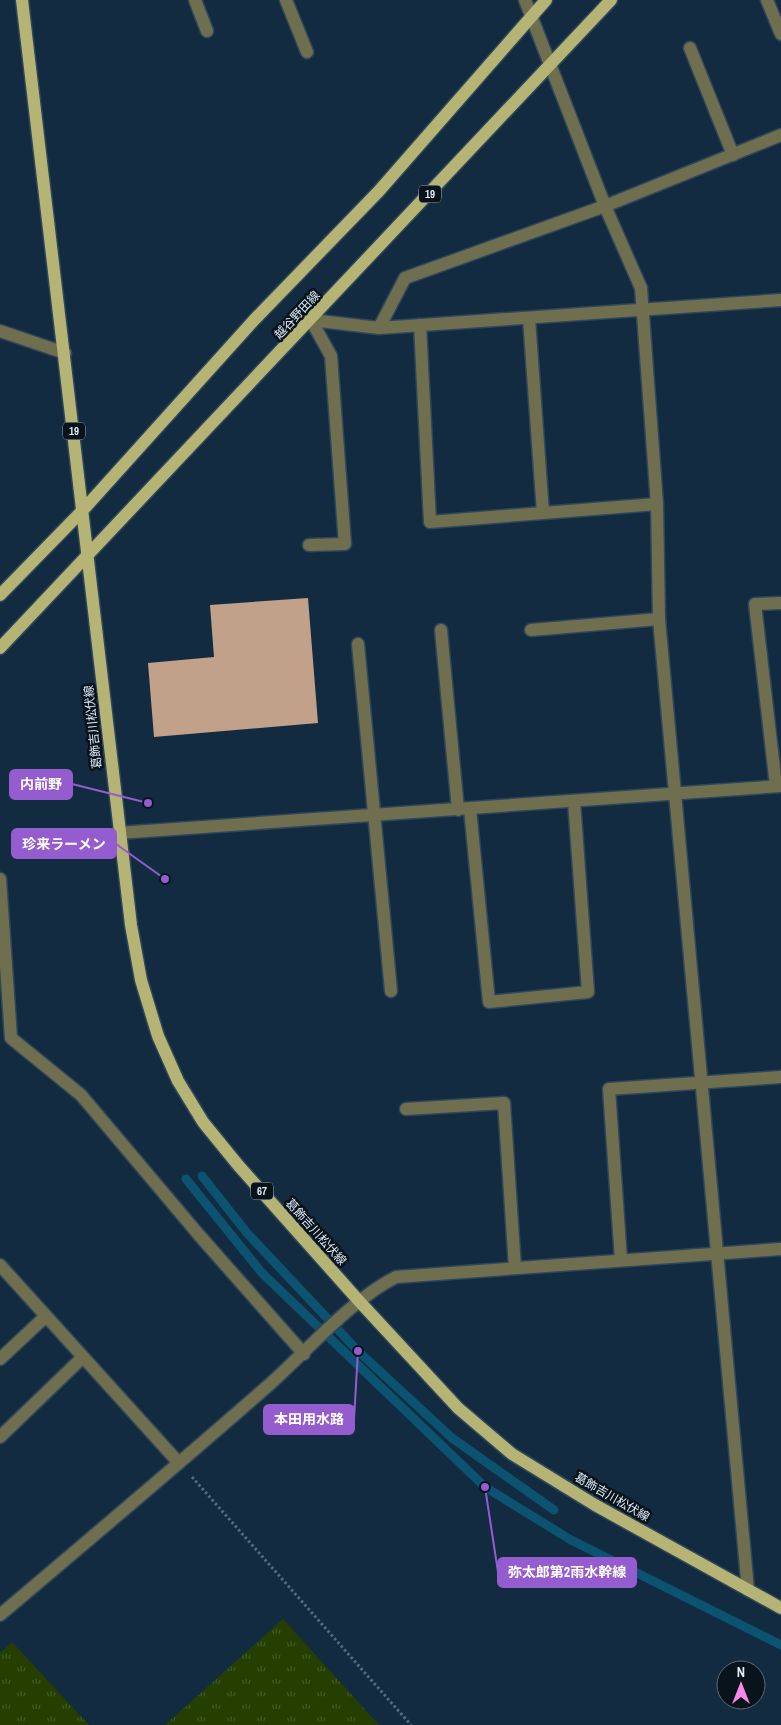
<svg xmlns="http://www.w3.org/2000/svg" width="781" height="1725" font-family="'Archivo Narrow','Noto Sans JP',sans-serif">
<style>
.grass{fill:url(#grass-tufts)}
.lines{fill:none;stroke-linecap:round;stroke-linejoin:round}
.stream{stroke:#0b5370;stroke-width:9}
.building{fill:#c1a18a}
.service-casing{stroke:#30465a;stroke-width:15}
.minor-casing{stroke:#30465a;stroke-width:15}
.primary-casing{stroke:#30465a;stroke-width:15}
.path{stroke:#576c7e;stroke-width:3;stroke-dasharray:2.5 2.5;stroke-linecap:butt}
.service{stroke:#6f6f50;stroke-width:12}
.minor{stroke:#6f6f50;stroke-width:12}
.primary{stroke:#b5b474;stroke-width:12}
.labels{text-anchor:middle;stroke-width:5;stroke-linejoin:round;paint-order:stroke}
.shield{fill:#08131c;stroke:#9eacb8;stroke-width:1}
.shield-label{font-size:11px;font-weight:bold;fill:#dfedfb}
.street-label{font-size:12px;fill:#dfedfb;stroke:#08131c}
.leader{fill:none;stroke:#945cce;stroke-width:2}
.callout-dot{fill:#945cce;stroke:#08131c;stroke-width:2}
.callout{fill:#945cce;stroke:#945cce;stroke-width:2}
.callout-label{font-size:14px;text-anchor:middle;font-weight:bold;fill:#fff}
</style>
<defs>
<pattern id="grass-tufts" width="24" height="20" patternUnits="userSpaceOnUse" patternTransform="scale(1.25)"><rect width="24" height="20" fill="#243f00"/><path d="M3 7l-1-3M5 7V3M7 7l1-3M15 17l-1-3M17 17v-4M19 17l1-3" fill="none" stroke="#435b26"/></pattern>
</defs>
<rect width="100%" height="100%" fill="#132b40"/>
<path class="grass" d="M283,1619l96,106h-214z
M12,1642l77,83h-89v-72z"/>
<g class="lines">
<path class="stream" d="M202,1176l45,57 111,118 94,87 102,72
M186,1179l76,94 223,214 86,53 210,105"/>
</g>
<path class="building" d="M308,598l10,125 -164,14 -6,-74 66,-6 -4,-52z"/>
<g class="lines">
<g class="service-casing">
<path id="service" d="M195,0l12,31
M286,0l21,52
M767,0l14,34
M529,318l14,195 114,-9
M420,325l10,197 113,-9
M309,545l36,-1 -14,-188 -20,-36
M531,630l128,-11
M358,644l33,347
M776,786l-21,-182 26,-1
M470,809l19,193 99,-10 -14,-191
M406,1109l98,-6 11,165
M621,1260l-12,-171 172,-12
M0,1359l46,-43
M0,1437l83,-80"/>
</g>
<g class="minor-casing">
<path id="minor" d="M525,0l80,206 36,82 16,216 2,115 89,971
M690,48l43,107
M311,320l68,8 402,-28
M379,328l26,-50 200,-72 176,-71
M0,331l65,22
M441,630l17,180
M118,833l663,-47
M0,879l11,159 70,57 118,140 105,119
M0,1265l179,198
M0,1615c90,-76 181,-153 270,-231 38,-34 82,-85 126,-107l385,-28"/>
</g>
<g class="primary-casing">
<path id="primary" d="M22,0l109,925 10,55 17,56 20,45 25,41 35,43 121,136 99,107 54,46 83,51 186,103
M0,595l83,-85 172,-191 124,-128 167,-191
M0,648l611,-648"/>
</g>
<path class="path" d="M192,1477l219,248"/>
<use href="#service" class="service"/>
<use href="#minor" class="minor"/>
<use href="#primary" class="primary"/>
</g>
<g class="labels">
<g class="shield">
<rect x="419" y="185.5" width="22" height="17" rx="4"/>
<rect x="63" y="422.5" width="22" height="17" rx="4"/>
<rect x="251" y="1182.5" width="22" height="17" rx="4"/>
</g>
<g class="shield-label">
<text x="430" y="198">19</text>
<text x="74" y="435">19</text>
<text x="262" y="1195">67</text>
</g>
<g class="street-label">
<text transform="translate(297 315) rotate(-47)" y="4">越谷野田線</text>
<text transform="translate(93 727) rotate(-96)" y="4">葛飾吉川松伏線</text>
<text transform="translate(316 1232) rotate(48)" y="4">葛飾吉川松伏線</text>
<text transform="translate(612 1497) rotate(30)" y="4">葛飾吉川松伏線</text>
</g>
</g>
<path class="leader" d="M148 803L72 784M165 879L116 844M358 1351L354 1419M485 1487L498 1572"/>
<g class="callout-dot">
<circle cx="148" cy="803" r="5"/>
<circle cx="165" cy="879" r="5"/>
<circle cx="358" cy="1351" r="5"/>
<circle cx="485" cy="1487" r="5"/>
</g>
<g class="callout">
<rect x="10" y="770" width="62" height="29" rx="5"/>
<rect x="12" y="829" width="104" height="29" rx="5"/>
<rect x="264" y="1405" width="90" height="29" rx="5"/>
<rect x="498" y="1558" width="138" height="29" rx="5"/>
</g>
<g class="callout-label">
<text x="41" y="789">内前野</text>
<text x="64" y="849">珍来ラーメン</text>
<text x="309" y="1424">本田用水路</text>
<text x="567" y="1577">弥太郎第2雨水幹線</text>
</g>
<g transform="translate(741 1685)"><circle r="24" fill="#08131c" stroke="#5e6a75"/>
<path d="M0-4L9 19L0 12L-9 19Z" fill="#f987e8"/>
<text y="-8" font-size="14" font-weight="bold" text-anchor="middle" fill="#dfedfb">N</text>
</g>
</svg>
